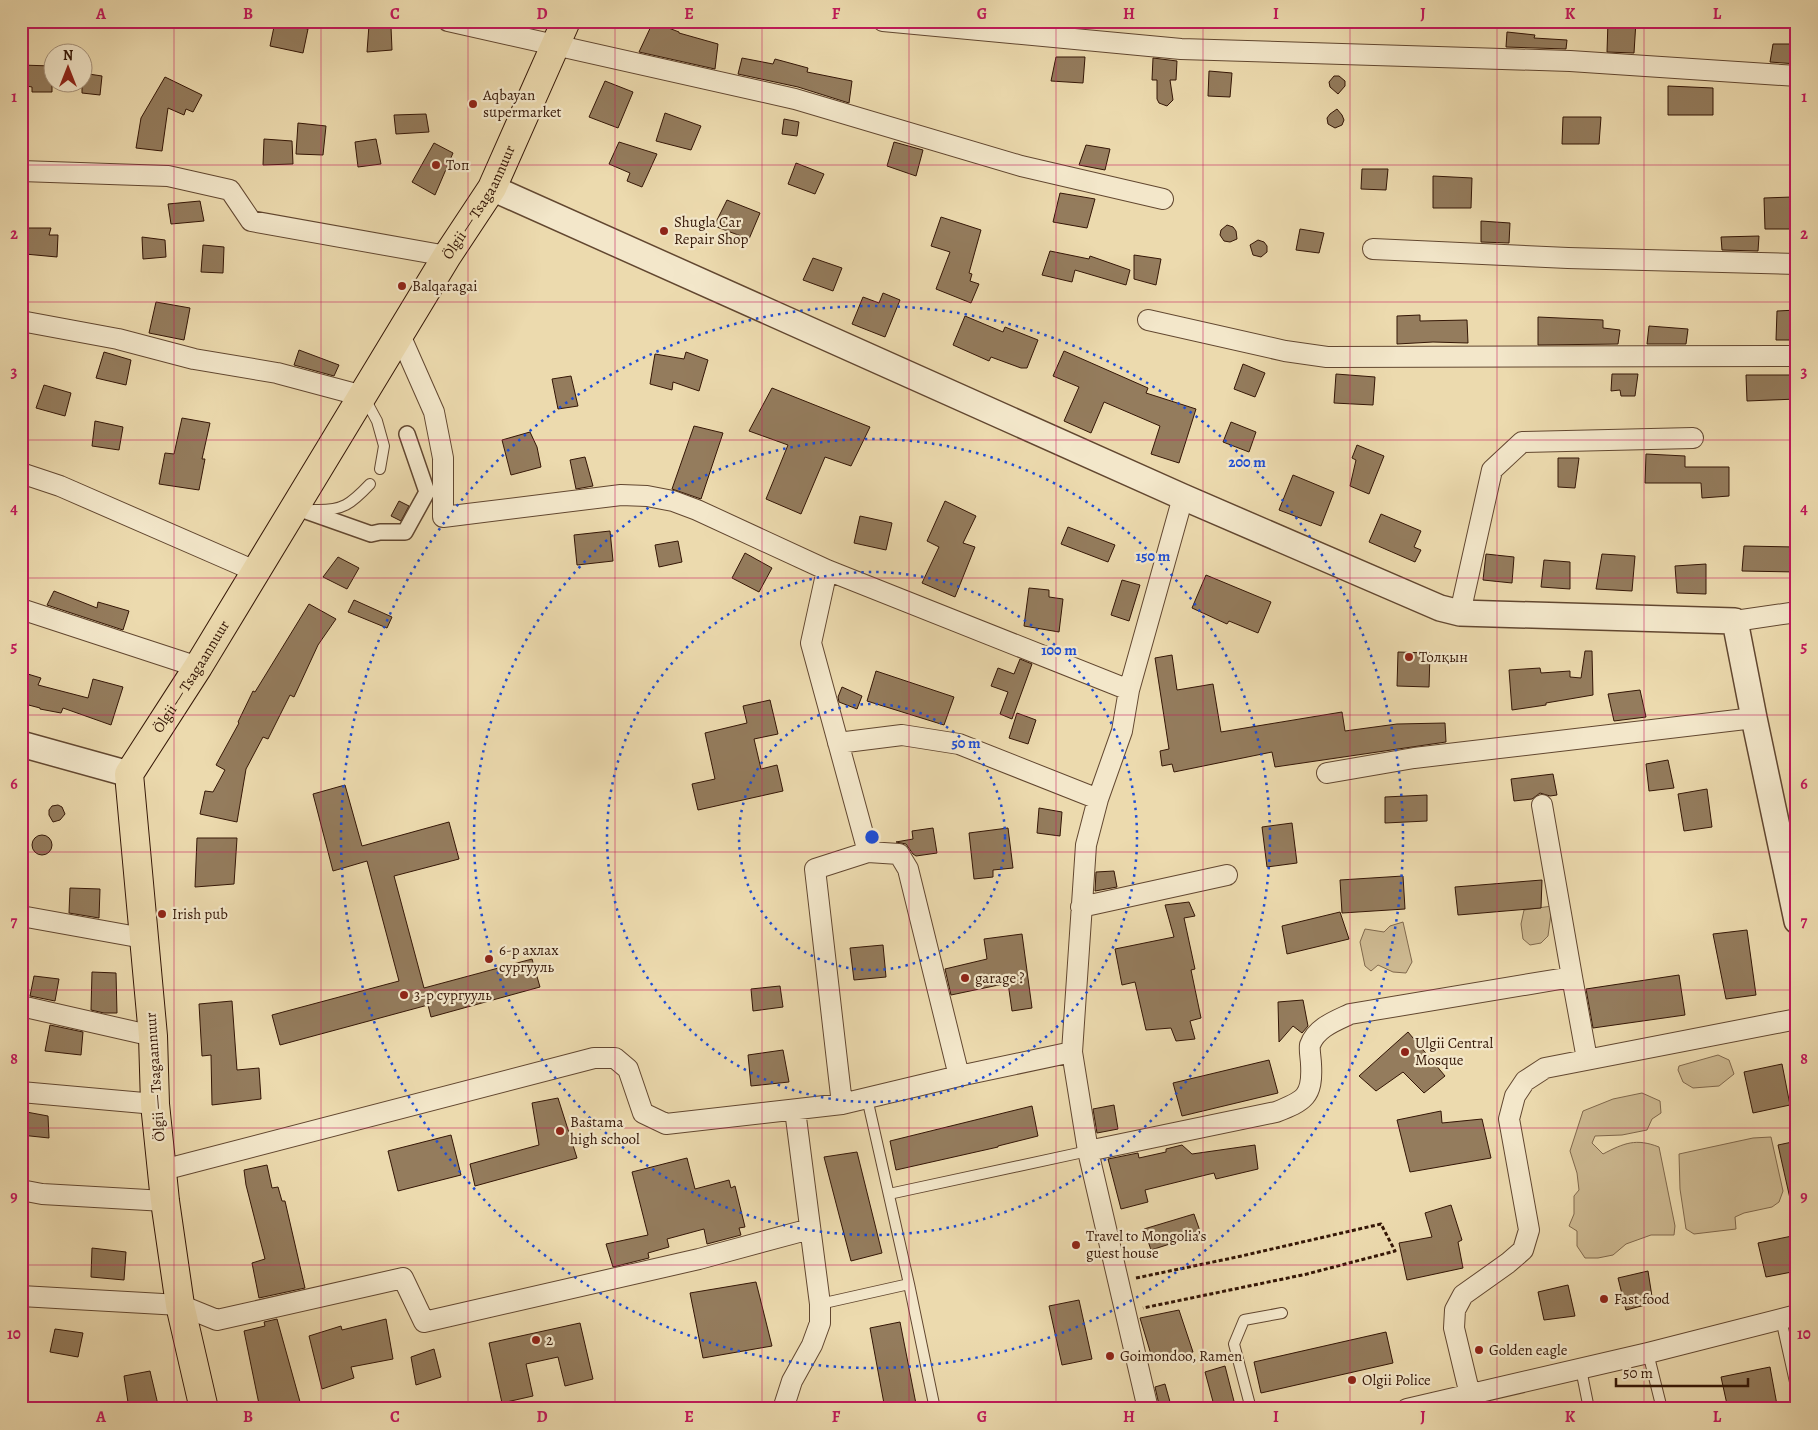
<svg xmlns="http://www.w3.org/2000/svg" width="1818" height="1430" font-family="Alegreya,serif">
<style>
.green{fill:#cdb991;stroke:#80684c}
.building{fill:#947c5d;stroke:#341606}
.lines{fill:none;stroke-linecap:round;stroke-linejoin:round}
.service-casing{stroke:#624730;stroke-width:12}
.pedestrian-casing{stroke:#624730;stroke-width:18}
.minor-casing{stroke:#624730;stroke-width:22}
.tertiary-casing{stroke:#624730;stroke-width:28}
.trunk-casing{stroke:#341606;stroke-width:30}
.path{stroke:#341606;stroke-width:3;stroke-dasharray:4 2.5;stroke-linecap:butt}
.service{stroke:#f3e7ca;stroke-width:10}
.pedestrian{stroke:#f3e7ca;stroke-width:15}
.minor{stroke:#f3e7ca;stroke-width:20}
.tertiary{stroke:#f3e7ca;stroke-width:25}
.trunk{stroke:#ecdaae;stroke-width:28}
.grid{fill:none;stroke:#c2185b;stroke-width:1;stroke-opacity:0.55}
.ring{fill:none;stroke:#1d4ed8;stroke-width:2.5;stroke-dasharray:2.5 5}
.poi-dot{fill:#8f2418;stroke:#f3e7ca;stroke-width:2}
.labels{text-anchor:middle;stroke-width:4.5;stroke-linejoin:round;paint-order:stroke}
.poi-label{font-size:15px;fill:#341606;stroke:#f3e7ca;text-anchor:start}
.street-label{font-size:15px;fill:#341606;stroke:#f3e7ca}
.centre{fill:#1d4ed8;stroke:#f3e7ca;stroke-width:2.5}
.ring-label{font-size:15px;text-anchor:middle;font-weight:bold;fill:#1d4ed8;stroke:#f3e7ca;stroke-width:4.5;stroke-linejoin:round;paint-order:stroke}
.neatline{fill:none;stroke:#c2185b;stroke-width:2}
.grid-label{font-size:16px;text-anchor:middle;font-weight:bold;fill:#c2185b}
</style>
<rect width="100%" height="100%" fill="#ecdaae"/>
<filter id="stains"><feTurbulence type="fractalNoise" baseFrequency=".004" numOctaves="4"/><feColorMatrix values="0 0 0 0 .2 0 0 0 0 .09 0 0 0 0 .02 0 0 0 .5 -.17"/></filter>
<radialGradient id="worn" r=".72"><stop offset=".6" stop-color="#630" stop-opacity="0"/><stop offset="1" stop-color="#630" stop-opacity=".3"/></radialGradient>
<path class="green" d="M1552,906l-4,30 -7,7 -11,2 -7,-6 -2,-15 3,-14z
M1403,922l9,40 -6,11 -13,-1 -15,-7 -7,6 -6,-5 -5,-24 5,-13 19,3 6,-6z
M1718,1055l11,5 5,14 -15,12 -26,2 -10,-6 -5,-12 1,-4z
M1642,1093l18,8 1,12 -9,6 -5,11 -25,5 -27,1 -3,7 11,11c21,-11 33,-16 56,-7l16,79 -1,9h-23l-25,9 -13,11 -15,3h-13l-8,-12v-15l-8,-5 5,-12v-18l5,-6 -2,-17 -7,-22 13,-40 30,-12z
M1771,1137l12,54 -4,11 -7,5 -28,6 -9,4 1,12 -42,5 -8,-5 -6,-40 -1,-35 74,-16z"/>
<path class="building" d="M1608,21h28l-2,32 -27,-1z
M275,22l33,7 -5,24 -33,-7z
M653,22l26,10v1l39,11 -3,25 -76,-17z
M369,25l22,2 1,23 -25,2z
M1507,32l28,3 -1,3 33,2 -1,9 -60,-2z
M1773,44h24v20l-27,-2z
M1056,57h29l-2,26 -32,-2z
M742,58l31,6 2,-5 33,9 -1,4 45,9 -3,22 -51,-16 -60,-13z
M1153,58l24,3 -1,19h-6l3,20 -6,6 -8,-3 -2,-4v-19h-5z
M21,65l31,1v26h-20v-5l-11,-2z
M1209,71l23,2 -2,24 -22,-1z
M82,73l20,3 -2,19 -18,-2z
M1334,76h5l6,5v5l-7,8 -8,-7 -1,-5z
M165,77l37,18 -9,17 -7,-3 -2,6 -16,-7 -6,43 -26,-3 5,-30z
M605,81l28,11 -15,36 -29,-11z
M1668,86l45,2v27h-45z
M1337,109l5,6 2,5 -2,5 -7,3 -7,-4 -1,-6 3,-4z
M665,113l36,13 -10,24 -35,-9z
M426,114l3,18 -33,2 -2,-19z
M1563,117h38l-2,27h-37z
M784,119l15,3 -2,14 -15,-2z
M298,123l28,3 -3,29 -27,-1z
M264,139l28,2 1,23 -30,1z
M376,139l5,25 -23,3 -3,-25z
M619,142l38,12 -15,33 -15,-6 3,-8 -21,-9z
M894,142l29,8 -7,26 -29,-10z
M434,143l19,10 -18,42 -23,-13z
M1086,145l24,4 -5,21 -26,-5z
M796,163l28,11 -9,20 -27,-10z
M1362,169h26l-2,21 -25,-1z
M1433,176l39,2 -1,30h-38z
M1060,193l35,6 -8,29 -34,-6z
M1792,197v32h-27l-1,-31z
M727,200l33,13 -11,26 -35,-13z
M200,201l4,20 -33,3 -3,-20z
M941,217l40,13 -12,43 3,1 -2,7 9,3 -8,19 -35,-14 14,-37 -19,-6z
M1481,221l29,2 -1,20 -28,-1z
M1227,225l6,2 3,4 1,8 -7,3 -6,-1 -4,-6 1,-5z
M28,228h23l-2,7h9l-1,22 -32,-3z
M1300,229l24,4 -5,20 -23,-3z
M1759,236l-1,15 -36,-1 -1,-13z
M142,237l23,3 1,17 -23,2z
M1258,240l6,2 3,4v6l-6,5 -8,-2 -3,-10z
M203,245l21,2 -1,26 -22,-1z
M1050,251l39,8 1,-3 40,14 -4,15 -51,-15 -3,12 -30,-7z
M1134,255l27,4 -5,26 -22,-6z
M813,258l29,10 -9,23 -30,-11z
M883,293l17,7 -15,37 -33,-13 11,-27 16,6z
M156,302l34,6 -6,32 -35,-7z
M1797,310v30h-21l1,-29z
M1420,315v6l47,-1 1,23 -35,-1 -36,2v-28z
M965,316l38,16 2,-5 33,13 -11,28h-6l-30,-11 -2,4 -36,-16z
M1538,317l65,3v8l17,2 -2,14 -80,1z
M1649,326l39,3 -2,15h-39z
M299,350l40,15 -5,11 -40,-11z
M1064,351l84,37 -2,5 50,16 -17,54 -28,-9 9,-28 -56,-24 -13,31 -27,-12 15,-34 -26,-11z
M104,352l27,8 -5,25 -30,-7z
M686,352l22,8 -9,31 -26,-9 -1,8 -22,-6 5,-30 29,5z
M1243,364l22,9 -10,24 -21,-8z
M1336,374l39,3 -2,28 -39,-2z
M1612,374h26l-3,22h-14l-1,-6 -9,1z
M1746,375h51v24l-50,2z
M571,376l7,30 -20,3 -6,-30z
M44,385l27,8 -6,23 -29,-8z
M772,388l98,39 -19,39 -26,-9 -24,57 -35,-15 22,-54 -39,-14z
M182,418l28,5 -8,36h3l-6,31 -40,-6 6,-31 9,1z
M95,421l28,6 -4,23 -27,-4z
M1231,422l25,10 -7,20 -26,-10z
M694,426l29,7 -22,66 -29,-10z
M530,432l7,15 4,20 -30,8 -9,-35z
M1357,445l27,11 -15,38 -19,-8 6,-26 -4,-2z
M1646,454l39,2v11h44v29l-27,2 -1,-15h-56z
M585,457l8,29 -17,3 -6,-29z
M1558,458h21l-4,30 -17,-1z
M1293,475l41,17 -13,34 -42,-16z
M399,501l10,5 -8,15 -10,-5z
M945,501l31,15 -13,27 12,4 -20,50 -33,-14 17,-36 -12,-6z
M1381,514l40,17 -7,16 7,3 -6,12 -46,-20z
M860,516l32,7 -6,27 -32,-7z
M1068,527l47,18 -7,17 -47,-18z
M610,531l3,30 -36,4 -3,-30z
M678,541l4,21 -23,5 -4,-22z
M1744,546l51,1 1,25 -54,-1z
M745,553l27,15 -13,24 -27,-14z
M1486,554l28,3 -2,26 -29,-3z
M1602,554l33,2 -3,35 -36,-2z
M338,557l21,11 -12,21 -24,-12z
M1544,560l26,2v27l-29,-2z
M1706,564v30l-29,-1 -2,-27z
M1206,575l65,27 -13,31 -29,-12 -2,3 -35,-16z
M1122,580l18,5 -11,36 -18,-6z
M1029,588l20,2v7l14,2 -4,33 -35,-6z
M54,591l43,17 1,-6 31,9 -6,19 -76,-25z
M354,600l38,17 -5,11 -39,-16z
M309,604l27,15 -18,26 -24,52 -4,-2 -22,44 -5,-2 -17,32 -9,53 -37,-8 5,-23 8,1 12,-22 -9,-5 23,-42 -1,-1 15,-31 2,1z
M1585,651h7l1,44 -47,8v2l-34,5 -3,-40 31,-2 1,5 29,-2v6l11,1z
M1398,652l32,1 -1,34 -32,-1z
M1172,655l5,35 36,-6 8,48 121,-20 3,19 52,-7 48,-1 1,19 -171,25 -3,-15 -98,20 -2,-8 -10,2 -2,-15 9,-2 -14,-91z
M1020,659l12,5 -20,55 -12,-5 8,-22 -17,-6 7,-18 16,6z
M876,671l78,26 -10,28 -77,-24z
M21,672l20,6 -3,7 50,13 5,-19 30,8 -12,38 -48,-17 -2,5 -21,-4v-1l-19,-5z
M842,687l20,9 -5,13 -18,-7 -1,-5z
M1640,690l6,27 -32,4 -6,-27z
M770,700l8,34 -24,5 7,30 16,-4 6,26 -85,19 -6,-26 23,-5 -10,-46 42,-10 -4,-17z
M1017,713l19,7 -8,24 -19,-6z
M1668,760l6,28 -25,3 -3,-27z
M1553,774l4,21 -7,1 -10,-3 -8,6 -18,2 -3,-22z
M345,785l17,61 87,-24 10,37 -65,17 30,112 108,-29 8,28 -109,30 -3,-12 -148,40 -8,-30 127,-34 -32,-120 -34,10 -20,-77z
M1707,789l5,38 -28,4 -6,-37z
M1427,795v26l-42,2v-26z
M58,805l4,2 3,7 -5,6 -7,2 -4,-7v-5l3,-4z
M1039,808l23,4 -2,24 -23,-3z
M1292,823l5,40 -30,4 -5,-40z
M933,828l4,25 -21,3 -3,-2 -7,-10 -10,-2 17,-3 -1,-8z
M1008,828l5,40 -20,2v7l-19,2 -5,-46z
M32 845a10 10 0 1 1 20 0a10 10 0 1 1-20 0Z
M197,838h40l-3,46 -39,3z
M1114,871l3,16 -22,4 1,-19z
M1403,876l2,33 -63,4 -2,-33z
M1542,880l-1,28 -83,7 -3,-28z
M70,888l30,1 -1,29 -30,-5z
M1189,902l6,14 -11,2 11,51 -4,1 10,48 -11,3 5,18 -19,2 -5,-13 -25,2 -11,-48 -13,3 -7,-36 59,-12 -9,-32z
M1340,912l9,27 -62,15 -5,-28z
M1747,930l9,65 -30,4 -13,-65z
M1022,934l10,74 -20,3 -4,-28 -57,12 -6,-26 42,-10 -3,-20z
M883,945l3,32 -32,3 -4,-32z
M92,972l24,1 1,40h-13l-13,-3z
M1679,975l6,40 -92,13 -7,-39z
M34,976l25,3 -4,22 -25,-5z
M780,986l3,21 -30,4 -2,-22z
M1303,1000l5,26 -6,7 -9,-7 -14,16 -1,-40z
M232,1001l5,69 22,-2 2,31 -49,6 -1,-50 -9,1 -3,-52z
M50,1025l33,7 -2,23 -36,-4z
M1408,1032l37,44 -21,17 -21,-21 -27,19 -17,-15z
M783,1050l6,32 -38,4 -3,-31z
M1269,1060l9,33 -96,23 -9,-33z
M1782,1064l8,41 -37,8 -9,-41z
M558,1098l19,60 -102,28 -5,-22 69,-19 -7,-42z
M1114,1105l4,24 -21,4 -4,-24z
M1032,1106l6,30 -40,10v1l-102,23 -6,-29z
M21,1111l27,5 1,22 -28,-3z
M1441,1111l1,12 40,-4 9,39 -81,14 -13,-52z
M451,1135l10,40 -63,16 -10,-40z
M1797,1141v61l-6,1 -13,-58z
M1182,1145l10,9 63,-9 3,24 -42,10 -2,-6 -69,17 3,12 -27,7 -13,-50 30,-6 1,5 27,-6v-3z
M857,1152l25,101 -31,8 -27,-104z
M687,1158l8,31 34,-9 2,8 4,-2 10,41 -6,1 2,7 -34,9 -3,-15 -37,10 2,8 -21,6 1,5 -36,9 -7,-23 42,-9 -16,-63z
M267,1165l5,23 6,-1 4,14h3l20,87 -46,10 -7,-35 13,-4 -19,-74 -2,-15z
M1451,1205l11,35 -4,2 5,26 -56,12 -8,-37 33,-6 -7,-24z
M1194,1214l7,20 -50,16 -7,-21z
M1797,1235v36l-31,6 -8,-34z
M92,1248l34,4 -2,28 -33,-3z
M1648,1271l5,32 -27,7 -8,-32z
M756,1282l16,64 -69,12 -13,-65z
M1568,1285l7,31 -31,4 -6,-28z
M1079,1300l13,59 -30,6 -13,-59z
M1179,1310l14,42 -40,9 -13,-43z
M277,1319l25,90h-42l-16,-78 21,-5 -1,-4z
M386,1319l7,40 -42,8 3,11 -32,11 -13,-53 32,-10 1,4z
M900,1322l17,87h-32l-15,-81z
M580,1323l13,56 -28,7 -7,-29 -32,7 7,32 -31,7 -13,-60z
M55,1329l28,4 -5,24 -28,-5z
M1386,1332l7,31 -132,30 -7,-31z
M434,1349l7,28 -25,8 -5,-28z
M1225,1366l11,43h-21l-10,-37z
M1770,1367l7,38 -19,4h-30l-7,-32z
M150,1371l9,38h-30l-5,-33z
M1165,1384l7,25h-12l-5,-22z"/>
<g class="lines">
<g class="service-casing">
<path id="service" d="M364,397l13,24 7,25 -4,23
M314,510c29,1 37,-6 56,-26
M867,1098l42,186
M889,1194l199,-43
M820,1304l89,-20 26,125
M1781,1319l16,72
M1648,1353l14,56
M1581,1369l8,40
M1251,1409l-17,-65 10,-24 38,-7"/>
</g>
<g class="pedestrian-casing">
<path id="pedestrian" d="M303,510l68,24 9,-2h25l22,-40 -20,-58"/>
</g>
<g class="minor-casing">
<path id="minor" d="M448,21l347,78 226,67 142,33
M883,21l298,28 389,12 227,15
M21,171l147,5 62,14 21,31 196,35
M1373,249l195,9 229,6
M1148,320l137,31 42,6 470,-1
M21,321l97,18 76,20 83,14 86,23
M400,335l34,77 9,46v59l178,-22 26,1 26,5 24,9 130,60 302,120
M21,473l39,13 195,85
M827,570l-16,73 57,209
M21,609l177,58
M1460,613l32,-143 30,-28 171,-4
M1735,621l62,-9
M838,743l64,-8 57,9 139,55
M1327,773l87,-15 340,-40
M1542,805l30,172
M1081,907l146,-32
M21,916l122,22
M21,1006l132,30
M21,1092l134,12
M842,1104l-27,-235 53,-17 31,2 9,15 51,207
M1088,1151l188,-39c28,-11 37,-15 35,-48 0,-5 -2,-14 -1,-19 6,-17 25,-24 40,-31l222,-37 15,82
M163,1170l431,-112h21l13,11 15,44 23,11 176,-20 117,-28 113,-24
M21,1190l21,4 123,7
M21,1296l159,9 37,15 186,-42 21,44 275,-63 111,-30
M1470,1395l-16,-67 1,-18 8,-15 45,-32 15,-13 6,-20 -20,-111 6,-23 10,-15 20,-13 252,-49
M783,1409l9,-28 20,-36 8,-22v-19l-25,-194
M1148,1409l-60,-258 -16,-99 14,-207 12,-46 24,-68 7,-41 54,-193
M1407,1409l241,-56 149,-38"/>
</g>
<g class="tertiary-casing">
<path id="tertiary" d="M492,188l691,309 257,111 20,5 275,8 19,97 43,203
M21,744l108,30"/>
</g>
<g class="trunk-casing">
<g id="trunk">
<path id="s1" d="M204,1409l-24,-104 -15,-104 -10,-97 -2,-68 -24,-262 69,-107 249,-411 45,-68 74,-167"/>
</g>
</g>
<path class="path" d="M1136,1278l101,-21 144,-33 14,27 -88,23 -164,34"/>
<use href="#service" class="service"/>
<use href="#pedestrian" class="pedestrian"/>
<use href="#minor" class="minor"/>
<use href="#tertiary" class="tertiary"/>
<use href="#trunk" class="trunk"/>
</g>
<path class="grid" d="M174,21v1388M321,21v1388M468,21v1388M615,21v1388M762,21v1388M909,21v1388M1056,21v1388M1203,21v1388M1350,21v1388M1497,21v1388M1644,21v1388M21,165h1776M21,302h1776M21,440h1776M21,578h1776M21,715h1776M21,852h1776M21,990h1776M21,1128h1776M21,1265h1776"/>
<g class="ring">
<circle cx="872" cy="837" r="133"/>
<circle cx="872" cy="837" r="265"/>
<circle cx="872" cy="837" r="398"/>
<circle cx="872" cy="837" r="531"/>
</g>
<g class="poi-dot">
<circle cx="473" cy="104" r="5"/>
<circle cx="436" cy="165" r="5"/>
<circle cx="664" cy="231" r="5"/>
<circle cx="402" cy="286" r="5"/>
<circle cx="1409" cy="657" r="5"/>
<circle cx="162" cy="914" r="5"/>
<circle cx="489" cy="959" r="5"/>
<circle cx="965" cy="978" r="5"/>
<circle cx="404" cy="995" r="5"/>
<circle cx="1405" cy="1052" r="5"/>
<circle cx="560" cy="1131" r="5"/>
<circle cx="1076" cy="1245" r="5"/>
<circle cx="1604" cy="1299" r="5"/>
<circle cx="536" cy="1340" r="5"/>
<circle cx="1479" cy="1350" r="5"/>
<circle cx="1110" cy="1356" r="5"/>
<circle cx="1352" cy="1380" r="5"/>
</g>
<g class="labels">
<g class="poi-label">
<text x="483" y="100">Aqbayan<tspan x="483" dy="17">supermarket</tspan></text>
<text x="446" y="170">Топ</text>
<text x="674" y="227">Shugla Car<tspan x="674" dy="17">Repair Shop</tspan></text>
<text x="412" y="291">Balqaragai</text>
<text x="1419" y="662">Толқын</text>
<text x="172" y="919">Irish pub</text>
<text x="499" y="955">6-р ахлах<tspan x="499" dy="17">сургууль</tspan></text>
<text x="975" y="983">garage ?</text>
<text x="414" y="1000">3-р сургууль</text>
<text x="1415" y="1048">Ulgii Central<tspan x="1415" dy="17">Mosque</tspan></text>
<text x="570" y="1127">Bastama<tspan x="570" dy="17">high school</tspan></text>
<text x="1086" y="1241">Travel to Mongolia’s<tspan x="1086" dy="17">guest house</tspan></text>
<text x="1614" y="1304">Fast food</text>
<text x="546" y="1345">2</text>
<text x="1489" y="1355">Golden eagle</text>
<text x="1120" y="1361">Goimondoo, Ramen</text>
<text x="1362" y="1385">Olgii Police</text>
</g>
<g class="street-label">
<text dy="5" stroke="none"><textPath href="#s1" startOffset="1311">Ölgii — Tsagaannuur</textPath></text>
<text dy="5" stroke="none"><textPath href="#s1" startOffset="756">Ölgii — Tsagaannuur</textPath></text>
<text transform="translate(155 1077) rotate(-94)" y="5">Ölgii — Tsagaannuur</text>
</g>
</g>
<circle cx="872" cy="837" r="8" class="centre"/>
<g class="ring-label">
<text x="1247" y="467">200 m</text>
<text x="1153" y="561">150 m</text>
<text x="1059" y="655">100 m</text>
<text x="966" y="748">50 m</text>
</g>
<rect width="1818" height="1430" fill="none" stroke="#ecdaae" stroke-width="55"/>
<g transform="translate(68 68)"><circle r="24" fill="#f3e7ca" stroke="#a7937c"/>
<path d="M0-4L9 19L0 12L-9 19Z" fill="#8f2418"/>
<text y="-8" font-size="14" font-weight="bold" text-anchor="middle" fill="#341606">N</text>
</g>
<path d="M1616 1378v8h132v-8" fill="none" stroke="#341606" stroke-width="2.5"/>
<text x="1623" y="1378" font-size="15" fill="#341606" stroke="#f3e7ca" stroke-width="4" paint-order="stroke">50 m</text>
<rect x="28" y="28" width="1762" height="1374" class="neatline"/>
<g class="grid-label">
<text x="101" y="19">A</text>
<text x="248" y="19">B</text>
<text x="395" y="19">C</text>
<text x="542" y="19">D</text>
<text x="689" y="19">E</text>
<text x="836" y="19">F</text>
<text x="982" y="19">G</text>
<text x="1129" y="19">H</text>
<text x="1276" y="19">I</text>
<text x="1423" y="19">J</text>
<text x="1570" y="19">K</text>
<text x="1717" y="19">L</text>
<text x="14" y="102">1</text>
<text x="1804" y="102">1</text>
<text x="14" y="239">2</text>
<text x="1804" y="239">2</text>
<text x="14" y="377">3</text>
<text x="1804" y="377">3</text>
<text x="14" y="514">4</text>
<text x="1804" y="514">4</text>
<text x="14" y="652">5</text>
<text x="1804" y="652">5</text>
<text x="14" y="789">6</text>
<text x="1804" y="789">6</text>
<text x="14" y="927">7</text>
<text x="1804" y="927">7</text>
<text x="14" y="1064">8</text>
<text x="1804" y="1064">8</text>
<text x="14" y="1202">9</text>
<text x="1804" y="1202">9</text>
<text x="14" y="1339">10</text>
<text x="1804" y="1339">10</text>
<text x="101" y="1422">A</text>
<text x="248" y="1422">B</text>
<text x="395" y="1422">C</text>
<text x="542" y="1422">D</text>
<text x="689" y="1422">E</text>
<text x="836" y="1422">F</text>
<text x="982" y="1422">G</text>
<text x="1129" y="1422">H</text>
<text x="1276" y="1422">I</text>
<text x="1423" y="1422">J</text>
<text x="1570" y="1422">K</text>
<text x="1717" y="1422">L</text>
</g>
<rect width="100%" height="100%" filter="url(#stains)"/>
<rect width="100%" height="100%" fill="url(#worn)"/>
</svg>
